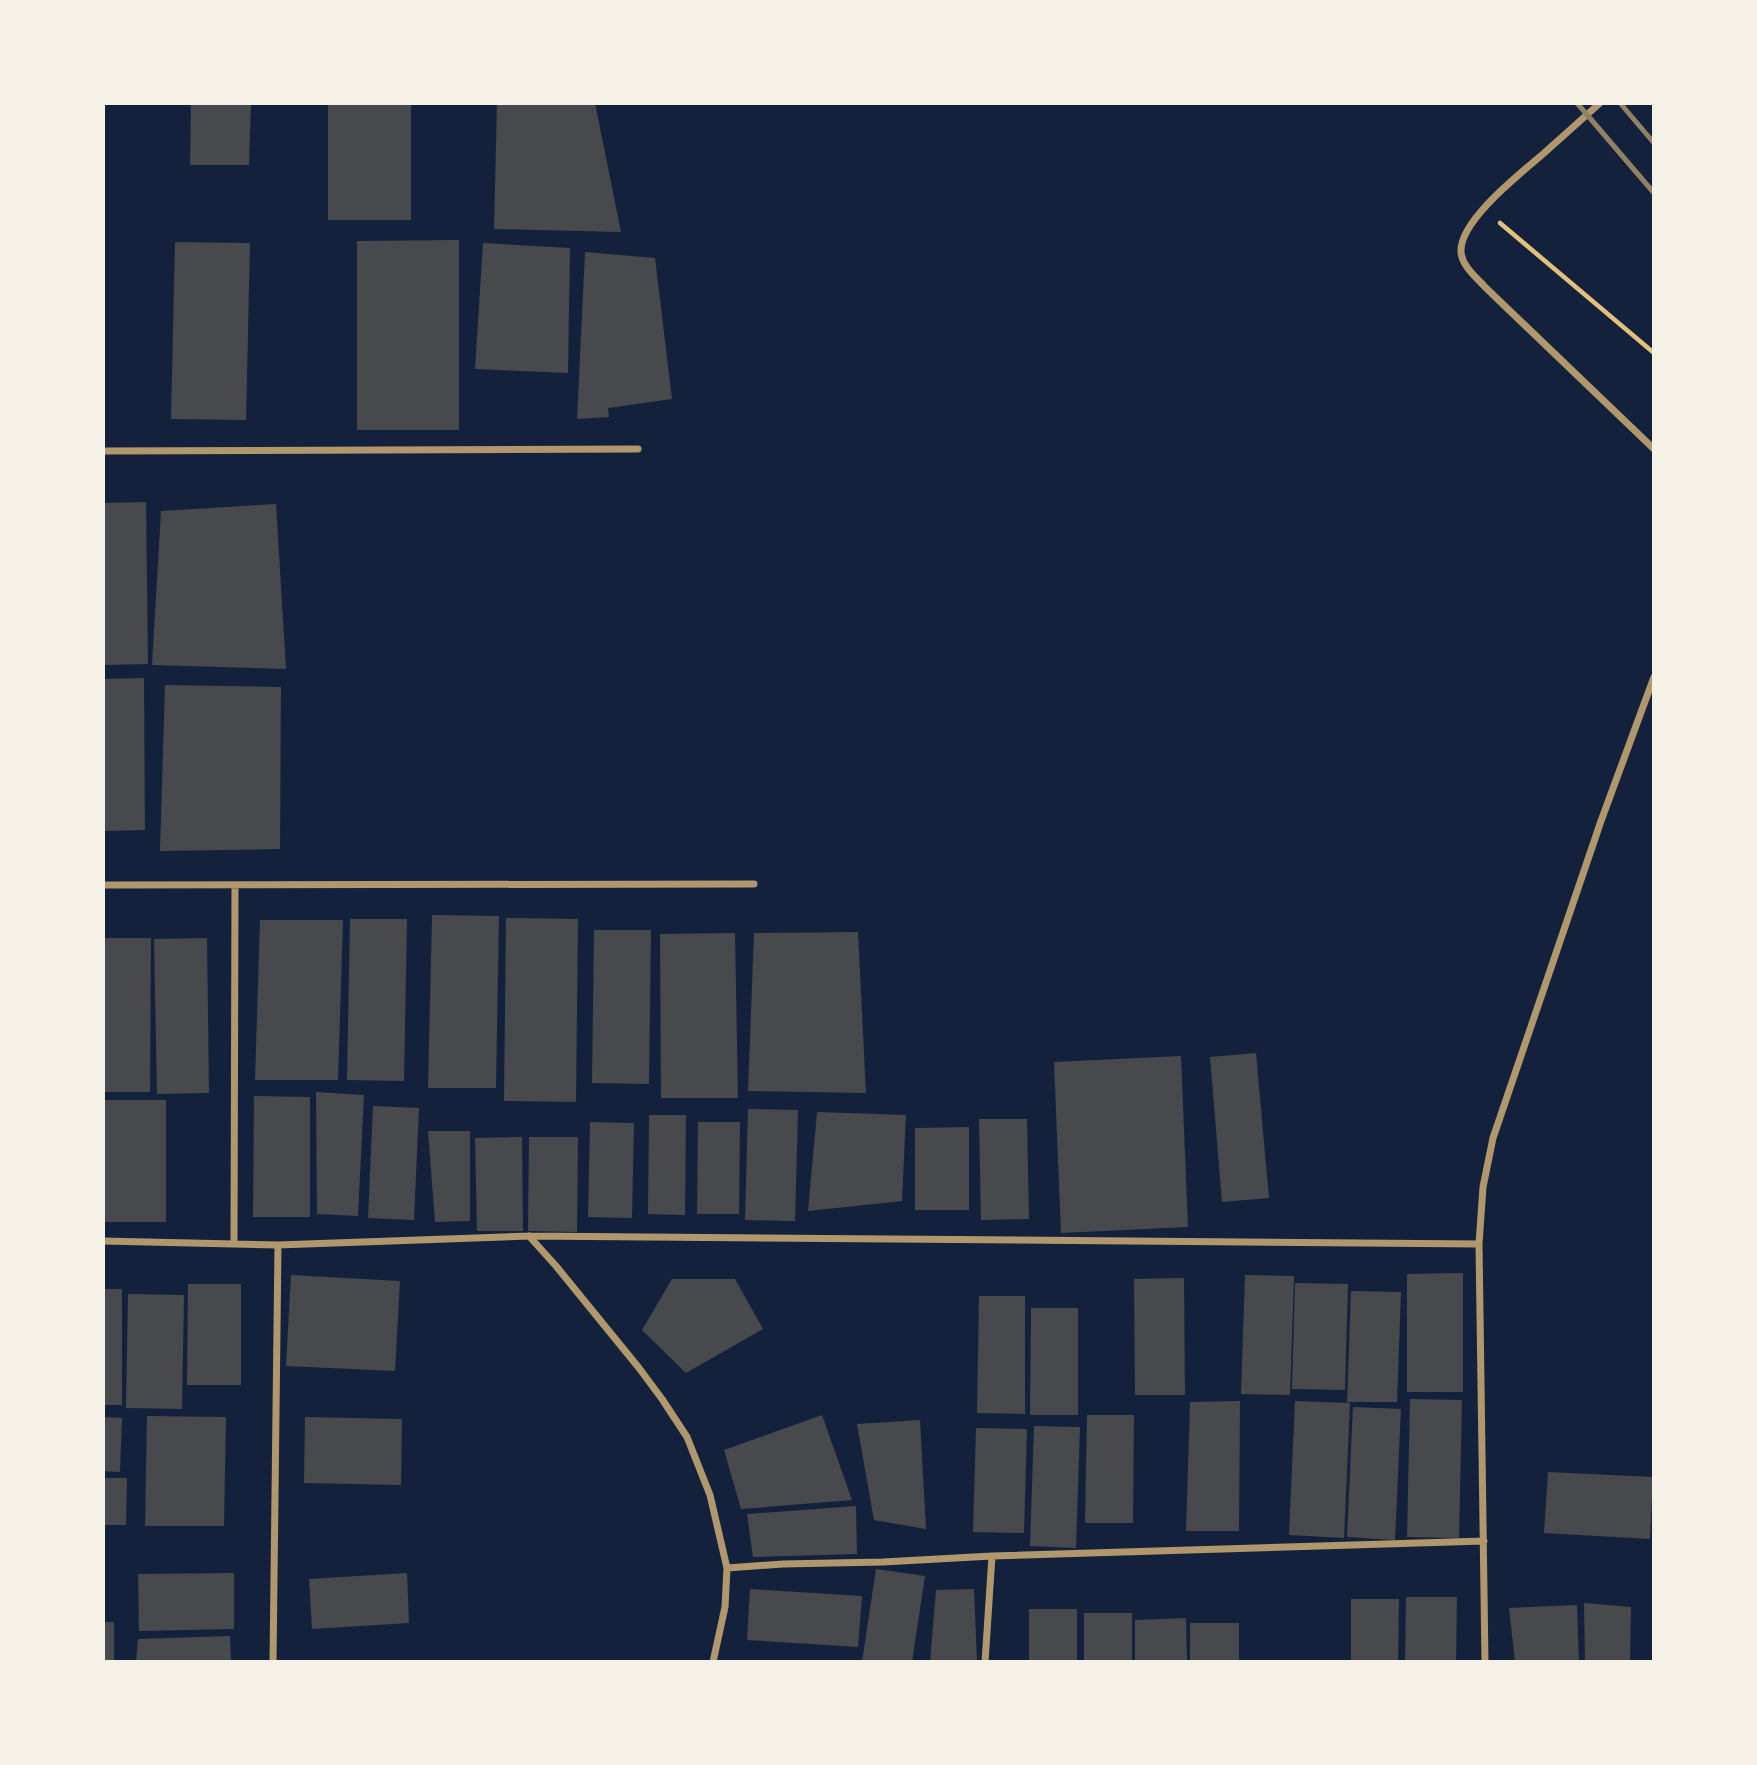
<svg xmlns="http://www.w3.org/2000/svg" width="1757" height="1765" font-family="'Golos Text',sans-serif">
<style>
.building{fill:#48494c}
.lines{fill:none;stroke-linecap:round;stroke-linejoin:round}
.path{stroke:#e5c07b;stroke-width:4.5}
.minor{stroke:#b1986c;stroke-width:7}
.rail{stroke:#918062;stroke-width:5}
</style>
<rect width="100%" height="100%" fill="#14213d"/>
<path class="building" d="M191,103h60l-2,62h-59z
M328,103h83v117h-83z
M497,103h98l26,129 -127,-3z
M459,240v190h-102v-189z
M175,242l75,1 -4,177 -75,-1z
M483,243l87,5 -2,125 -93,-4z
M585,252l70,6 17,141 -64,9 1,9 -32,2z
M146,502l2,162 -45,1v-162z
M276,504l10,165 -134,-4 9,-154z
M144,678l1,152 -42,1v-152z
M165,685l116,2 -1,162 -120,2z
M432,915l67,1 -3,172h-68z
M506,918l72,1 -2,183 -72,-1z
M350,919h57l-3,162 -57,-1z
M260,920h83l-5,160h-83z
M594,930h57l-2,154 -57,-1z
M858,932l8,161 -118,-2 6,-158z
M735,933l3,165h-77l-1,-164z
M103,938h48l-1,154h-47z
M207,938l2,155 -52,1 -3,-155z
M1256,1053l13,145 -47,4 -12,-145z
M1181,1056l7,171 -127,6 -7,-171z
M316,1092l48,3 -6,121 -41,-2z
M254,1096l56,1v120h-57z
M103,1100h63v122h-63z
M373,1106l46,2 -5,112 -46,-2z
M748,1109l50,1 -3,111 -50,-1z
M817,1112l89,3 -4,86 -94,10z
M649,1115h37l-1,100 -37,-1z
M979,1119h48l2,100 -48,1z
M590,1122l44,1 -2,95 -44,-1z
M698,1122h42l-1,92h-42z
M969,1127v83h-54v-82z
M428,1131h42v90l-35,1z
M522,1137l1,94h-46l-2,-93z
M529,1137h49l-1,95 -49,-1z
M1463,1273v119h-56v-118z
M291,1275l109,6 -5,90 -109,-5z
M1245,1275l49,1 -4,119 -49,-1z
M1184,1278l1,117h-50l-1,-116z
M672,1279h63l28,50 -77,44 -44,-43z
M1295,1283l53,1 -3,106 -53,-1z
M188,1284h53v101h-54z
M103,1289h19v116h-19z
M1351,1291l50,1 -4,110h-50z
M128,1294l56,1 -2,114 -56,-1z
M979,1296h46v118l-48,-1z
M1031,1308h47v107h-48z
M1410,1399l52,1 -3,138 -52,-1z
M1240,1401l-1,130h-53l4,-129z
M1295,1401l55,2 -6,135 -55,-3z
M1353,1407l48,2 -6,131 -48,-3z
M822,1415l30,85 -111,9 -17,-59z
M1087,1415h47l-1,108h-48z
M147,1416l79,1 -2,109h-79z
M103,1417l19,1 -2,54 -17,-1z
M305,1417l97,2 -1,66 -97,-2z
M920,1420l6,109 -52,-9 -17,-96z
M1034,1426l46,1 -4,121 -46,-2z
M976,1428l51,1 -3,104 -51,-1z
M1548,1472l105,5 -3,62 -106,-6z
M103,1478h24l-1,47h-23z
M856,1506l1,48 -104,3 -6,-43z
M876,1569l49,7 -13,86h-50z
M234,1573v56l-95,2 -1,-57z
M407,1573l2,50 -97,6 -3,-50z
M750,1589l112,7 -4,51 -111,-7z
M974,1589l3,73h-47l6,-72z
M1406,1597h51l-1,65h-51z
M1351,1599h48l-1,63h-47z
M1584,1603l47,4 -1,55h-45z
M1577,1605l2,57h-64l-6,-54z
M1029,1609h48v53h-48z
M1084,1613h48v49h-48z
M1186,1618l1,44h-52v-42z
M103,1622h11v40h-11z
M1190,1623h49v39h-49z
M230,1636l1,26h-95l2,-23z"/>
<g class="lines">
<path class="path" d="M1500,223l154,130"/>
<path class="minor" d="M1600,103c-19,17 -38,34 -57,51 -22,19 -84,67 -82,98 1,14 15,25 24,35l169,162
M103,451l535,-2
M103,885l651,-1
M529,1236l27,30 83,102 23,31 25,38 23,58 17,73 -2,39 -12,55
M103,1241l175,4 251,-9 950,8
M234,1244l1,-359
M727,1568l56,-4 100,-2 109,-6 492,-15
M273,1662l5,-417
M985,1662l7,-106
M1485,1662l-6,-418 4,-57 10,-49 108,-317 53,-144"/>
<path class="rail" d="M1577,103l77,90
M1620,103l34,40"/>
</g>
<rect width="1757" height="1765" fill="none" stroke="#f6f1e7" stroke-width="210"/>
</svg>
